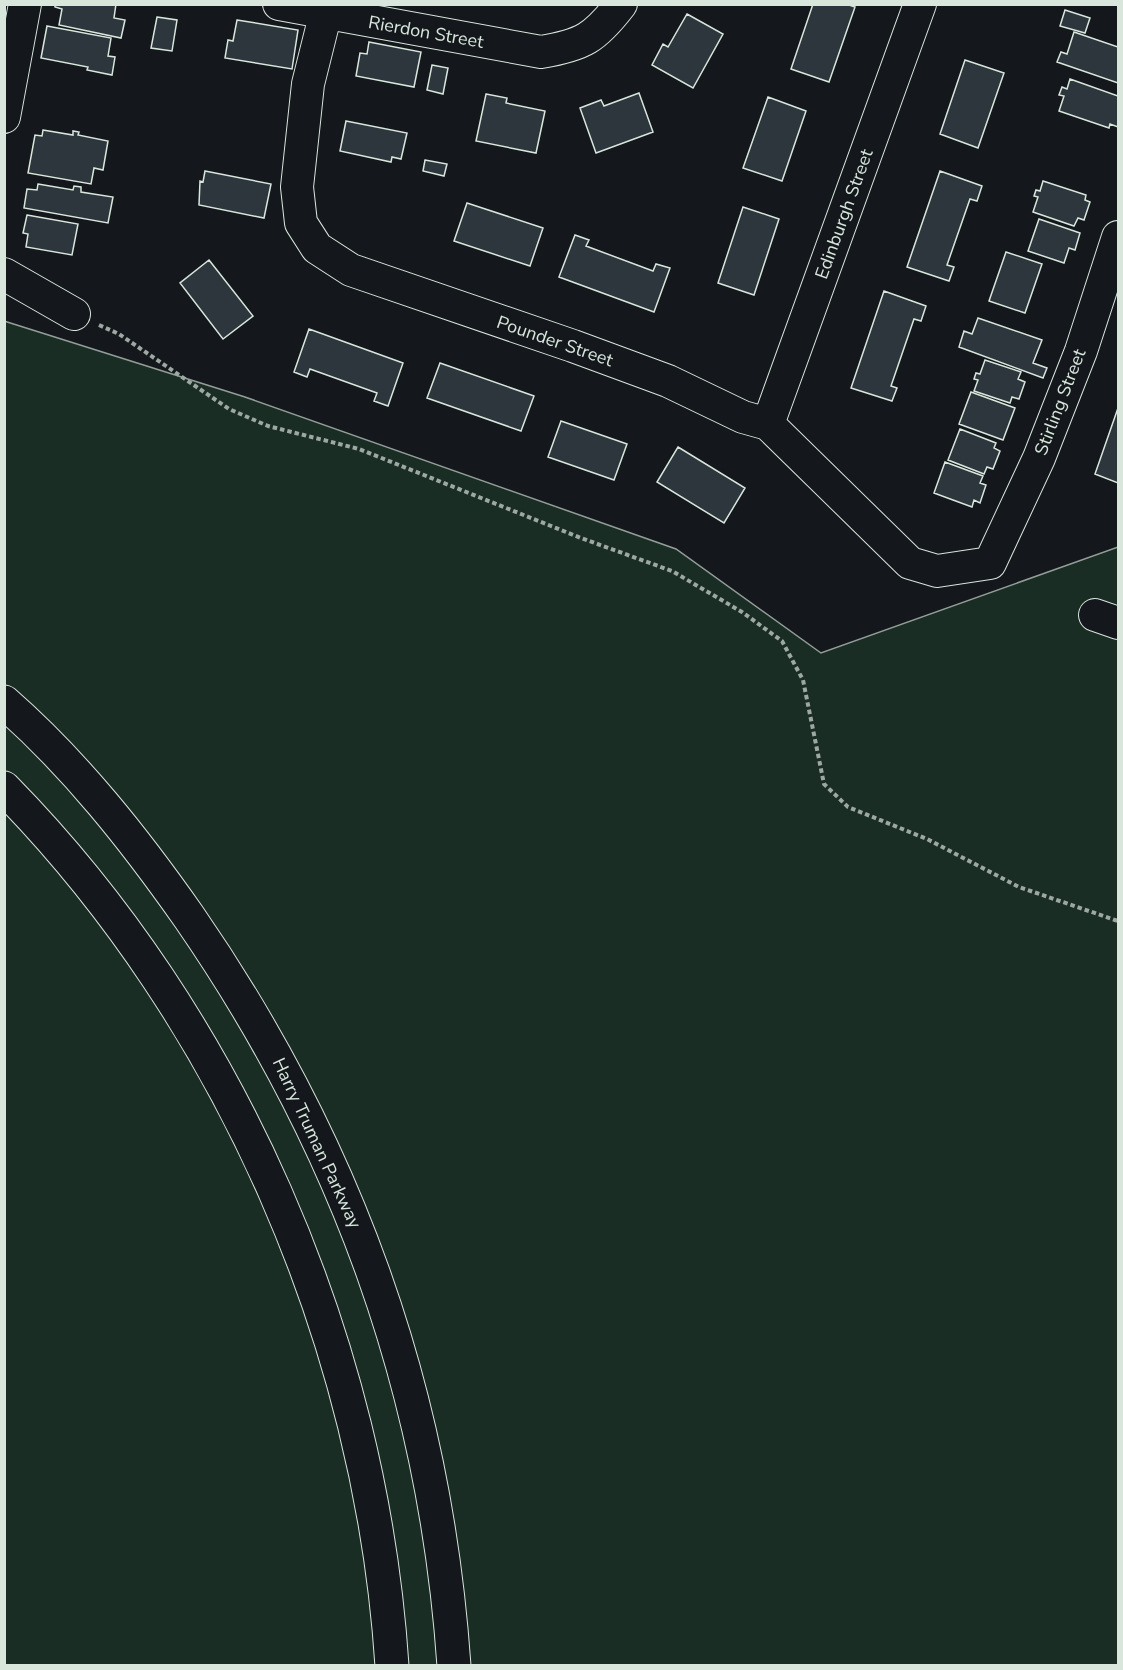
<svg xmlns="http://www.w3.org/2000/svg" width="1123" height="1670" font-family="'Nunito Sans',sans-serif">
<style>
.green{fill:#1a2d24;stroke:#939e99;stroke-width:1.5}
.building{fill:#2c363c;stroke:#d8e6dc;stroke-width:1.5}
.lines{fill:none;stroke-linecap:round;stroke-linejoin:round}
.minor-casing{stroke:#d8e6dc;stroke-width:34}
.highway-casing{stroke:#d8e6dc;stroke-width:35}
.path{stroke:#9da8a2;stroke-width:4;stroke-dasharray:4.5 3;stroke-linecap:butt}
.minor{stroke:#14181c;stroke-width:32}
.highway{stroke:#14181c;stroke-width:33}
.labels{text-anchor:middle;stroke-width:4.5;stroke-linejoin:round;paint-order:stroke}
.street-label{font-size:18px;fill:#d8e6dc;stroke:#14181c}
</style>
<rect width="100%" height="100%" fill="#14181c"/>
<path class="green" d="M4,321l241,76 431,152 145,104 297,-106v1118h-1113z"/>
<path class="building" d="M55,4h61l-2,14 11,2 -4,18 -62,-13 3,-16 -7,-2z
M813,4h33l9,3 -26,75 -38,-13z
M1065,10l25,8 -5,15 -25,-7z
M687,14l36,20 -30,54 -41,-23 11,-21 5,3z
M157,17l20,3 -5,31 -21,-3z
M237,20l61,10 -6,39 -67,-11 3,-18 5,1z
M47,26l64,12 -3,18 7,1 -3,18 -25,-5 1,-3 -47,-9z
M1074,32l44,15v36l-61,-21 4,-10 6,2z
M369,42l52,10 -7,35 -58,-11 4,-23 7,1z
M965,60l39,13 -26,75 -38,-14z
M432,65l16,3 -5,26 -16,-4z
M1070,79l48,17v31l-8,-3 -1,4 -50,-17 5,-15 -5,-1 3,-8 5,2z
M639,93l14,39 -57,21 -16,-45 21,-8 3,6z
M486,94l21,4 -1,5 39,8 -9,42 -60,-12z
M768,97l38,14 -24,70 -39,-13z
M346,121l61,12 -6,26 -9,-2 -1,5 -51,-11z
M43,130l30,5v-4l6,1 -1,3 30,6 -5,29 -9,-2 -3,16 -63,-11 7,-38 7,1z
M425,160l22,4 -3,12 -21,-5z
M205,171l66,13 -7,34 -65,-13 1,-24 3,1z
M940,171l42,15 -5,15 -7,-2 -23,66 7,2 -5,14 -42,-14z
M1043,181l43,14 -1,5 5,2 -6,18 -6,-2 -4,8 -41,-14 5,-15 -4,-1 2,-6 4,1z
M38,184l35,6 1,-4 7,1v5l32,5 -5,26 -84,-15 3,-19 10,1z
M467,203l76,25 -13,38 -76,-25z
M743,207l36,12 -25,76 -36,-12z
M27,215l51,9 -6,31 -46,-8 2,-13 -5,-1z
M1039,219l41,14 -5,17 -6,-2 -5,15 -36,-12z
M575,235l14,5 -3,6 67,25 3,-7 14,4 -16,44 -95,-35z
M1006,252l36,12 -17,49 -36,-12z
M209,260l44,56 -30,23 -43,-56z
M884,291l42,15 -5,15 -7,-2 -23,67 6,2 -5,13 -41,-13z
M978,318l64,22 -9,23 14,5 -4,10 -84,-31 5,-16 8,3z
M309,329l94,34 -15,43 -14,-5 3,-8 -67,-24 -3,8 -13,-5z
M985,360l36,12 -3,7 7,3 -6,17 -7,-2 -2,6 -36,-12 4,-11 -4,-1 2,-6 4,1z
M440,363l94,33 -13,35 -94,-33z
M971,392l44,16 -12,32 -44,-16z
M1118,408v75l-23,-9z
M561,421l66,23 -13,36 -66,-23z
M960,429l36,14 -2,5 6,3 -7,18 -6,-2 -3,7 -36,-14z
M678,447l67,41 -21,35 -67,-41z
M945,462l38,14 -3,7 6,2 -6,18 -6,-3 -2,7 -38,-14z"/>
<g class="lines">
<g class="minor-casing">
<path id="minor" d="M279,4l262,48c42,-7 54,-14 80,-48
M328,4l-20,80 -11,103 4,36 16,25 34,22 222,76 95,35 75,36 25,7 142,139 27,8 53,-8 49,-105 42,-107 37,-114
M4,117l21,-113
M4,274l70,40
M768,424l152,-420
M1095,615l23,8"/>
</g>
<g class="highway-casing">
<path id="highway" d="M4,702c71,62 131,138 185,215 157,227 246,473 265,749
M4,788c227,231 367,555 388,878"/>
</g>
<path class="path" d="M99,325l20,9 110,75 39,17 91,23 222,89 91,33 70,41 40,29 21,39 21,104 24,23 79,32 92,48 99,34"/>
<use href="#minor" class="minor"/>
<use href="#highway" class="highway"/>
</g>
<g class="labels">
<g class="street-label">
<text transform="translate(426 32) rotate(10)" y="6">Rierdon Street</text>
<text transform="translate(844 214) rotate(-70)" y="6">Edinburgh Street</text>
<text transform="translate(555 341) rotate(19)" y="6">Pounder Street</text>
<text transform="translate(1060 402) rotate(-69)" y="6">Stirling Street</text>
<text transform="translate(317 1143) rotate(65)" y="6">Harry Truman Parkway</text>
</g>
</g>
<rect width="1123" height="1670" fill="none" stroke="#d8e6dc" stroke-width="12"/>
</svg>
